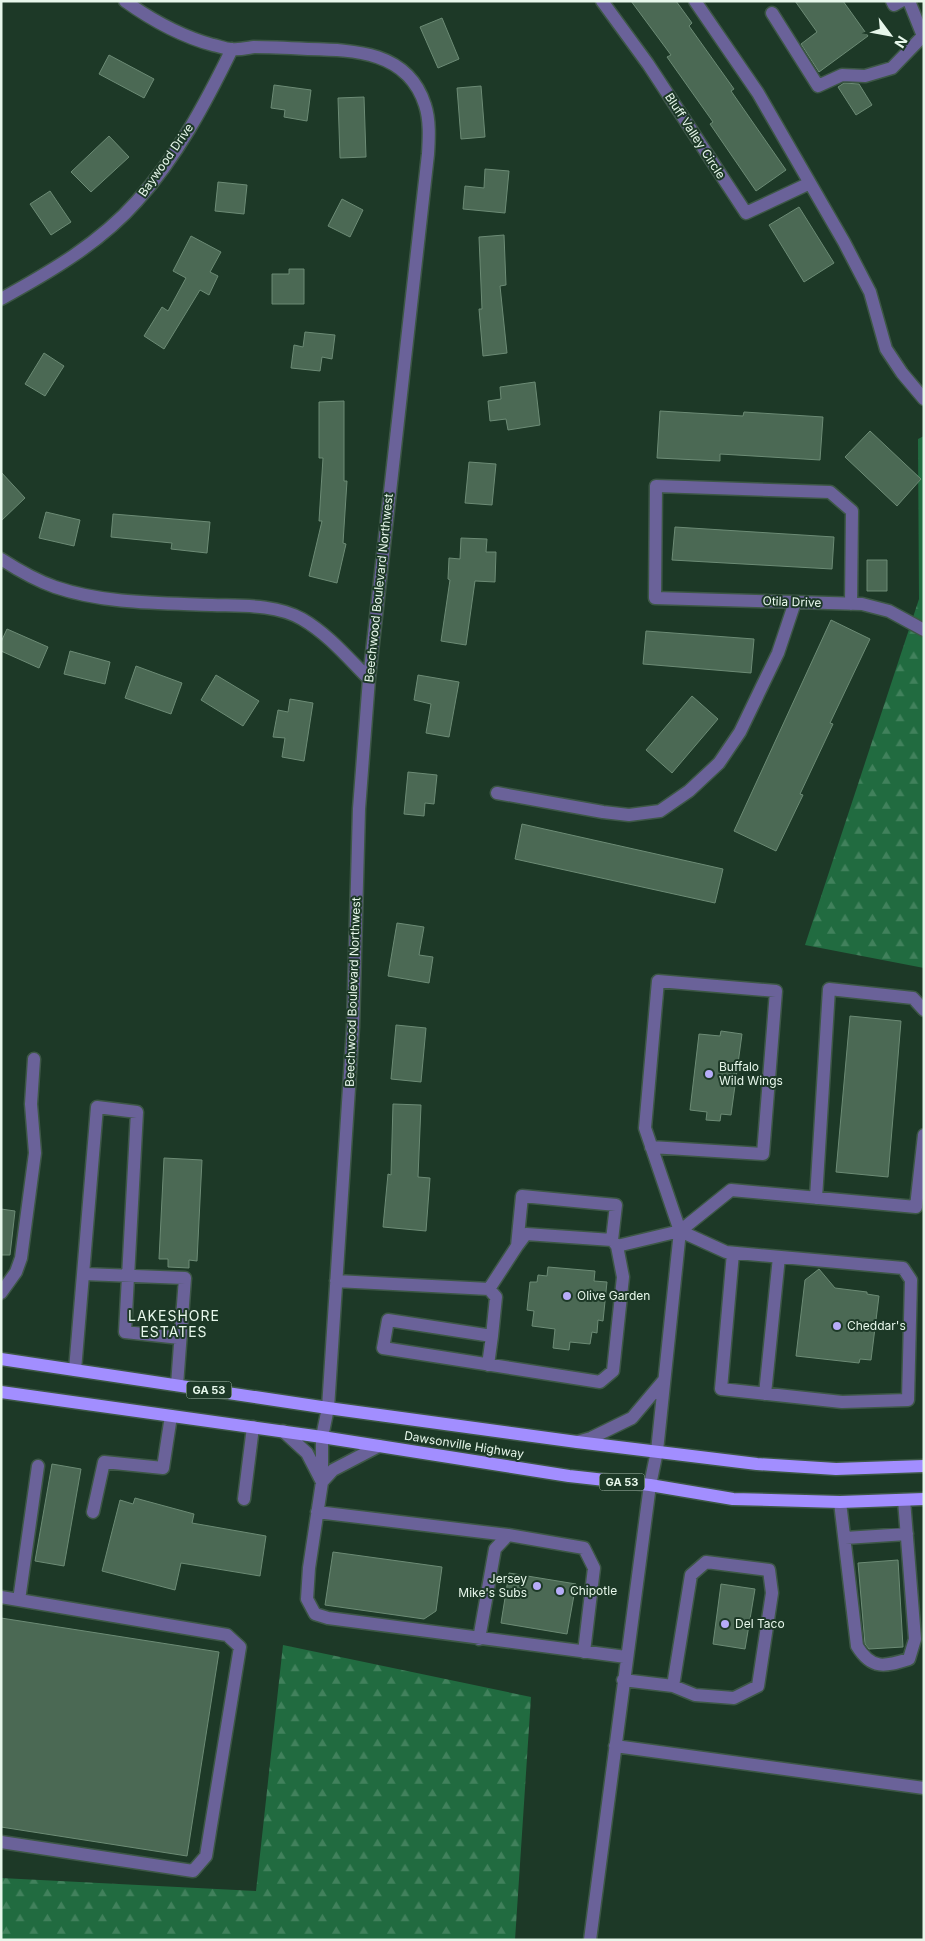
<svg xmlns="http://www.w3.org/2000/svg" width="925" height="1941" font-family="Inter,sans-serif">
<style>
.forest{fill:url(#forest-firs)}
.building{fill:#4b6954;stroke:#6c8b75}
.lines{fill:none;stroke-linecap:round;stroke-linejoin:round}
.minor-casing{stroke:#3d5746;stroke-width:15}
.major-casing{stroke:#3d5746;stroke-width:15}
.minor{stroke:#6a6299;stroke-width:12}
.major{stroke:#a28eff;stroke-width:12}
.poi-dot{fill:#b6acf8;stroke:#1d3927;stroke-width:2}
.labels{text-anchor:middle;stroke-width:4;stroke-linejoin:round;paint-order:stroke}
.shield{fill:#1d3927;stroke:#aabeb0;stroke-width:1}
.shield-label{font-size:11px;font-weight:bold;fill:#e7f7eb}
.street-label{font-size:12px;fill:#e7f7eb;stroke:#1d3927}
.poi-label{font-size:12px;fill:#e7f7eb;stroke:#1d3927;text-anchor:start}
.neighbourhood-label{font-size:14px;letter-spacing:1px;fill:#e7f7eb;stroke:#1d3927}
</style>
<defs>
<pattern id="forest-firs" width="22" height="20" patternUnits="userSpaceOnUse" patternTransform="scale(1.25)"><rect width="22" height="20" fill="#216b40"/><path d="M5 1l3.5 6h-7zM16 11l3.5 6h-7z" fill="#41815c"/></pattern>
</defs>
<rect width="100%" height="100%" fill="#1d3927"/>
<path class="forest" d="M924,436v532l-119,-23 114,-346 -1,-160z
M283,1645l248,52 -16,243h-514v-62l255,13z"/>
<path class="building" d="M631,1h45l16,22 -3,3 45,63 -3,2 55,79 -30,21 -46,-67 3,-2 -46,-65 4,-2z
M795,1h48l25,35 -49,36 -18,-28 16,-12z
M442,18l17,41 -21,9 -18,-41z
M109,55l45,24 -10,19 -45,-24z
M844,83l15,1 13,21 -16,10 -18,-28z
M274,85l37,5 -4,31 -23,-4 1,-7 -14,-2z
M481,86l4,51 -24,2 -4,-51z
M364,97l2,60 -26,1 -2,-60z
M109,136l20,21 -38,35 -20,-20z
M485,169l24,2 -4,42 -42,-4 2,-23 19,2z
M218,182l29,3 -3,29 -29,-3z
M50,191l21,31 -20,13 -21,-31z
M342,199l21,11 -13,27 -22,-11z
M799,207l35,56 -30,19 -35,-57z
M504,235l2,50 -6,1 7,67 -24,3 -4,-47h3l-3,-72z
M191,236l30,16 -11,20 8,4 -9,19 -9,-5 -36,59 -20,-13 18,-29 6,4 18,-33 -13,-7z
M289,269h15v35h-32v-30h17z
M305,332l30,3 -3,24 -10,-2 -2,14 -29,-3 3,-23 9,2z
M44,353l20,13 -19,30 -20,-12z
M535,382l5,43 -32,5 -2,-11 -16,2 -2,-20 13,-2 -1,-12z
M344,401v80h3l-4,62 3,1 -9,39 -28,-7 13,-55h-3l4,-63h-4v-56z
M660,411l83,5 1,-4 79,5 -3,43 -100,-6v7l-63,-3z
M870,431l51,48 -24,27 -52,-49z
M469,462l27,2 -4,41 -27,-2z
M1,472l24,26 -24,23z
M46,512l34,8 -6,26 -35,-8z
M113,514l97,8 -3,31 -36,-4 1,-6 -61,-6z
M675,527l159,10 -2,32 -160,-9z
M461,538l26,1 -1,13h10l-1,30 -20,-1 -9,64 -25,-4 9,-61 -2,-1 1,-21 11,1z
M867,560h20v31h-20z
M831,620l39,19 -40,84 3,1 -33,70 3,1 -27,56 -42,-20z
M7,629l41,18 -9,21 -38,-17v-9z
M646,631l108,8 -3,34 -108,-9z
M70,651l40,11 -5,22 -41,-10z
M136,666l46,17 -11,31 -46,-16z
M216,675l43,26 -16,25 -42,-26z
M418,675l41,7 -10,55 -23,-4 5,-29 -17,-4z
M692,696l26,23 -46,54 -26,-23z
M290,699l23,4 -9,58 -22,-4 3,-19 -12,-1 5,-27 10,2z
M408,772l29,3 -3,29 -9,-1 -1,13 -20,-2z
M522,824l201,45 -8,34 -200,-44z
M397,923l27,4 -5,28 14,2 -4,26 -41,-7z
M850,1016l51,5 -13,156 -52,-5z
M396,1025l30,3 -5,54 -30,-3z
M721,1031l21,3 -11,81 -10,-1 -1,7 -14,-1 1,-8 -17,-2 9,-76 21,2z
M393,1104l28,1 -3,72 12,1 -4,53 -43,-4 5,-53 3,1z
M164,1158l38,2 -5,101 -8,-1v8l-21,-1v-8h-9z
M1,1209l14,2 -5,44h-9z
M548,1267l47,4 -1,10 13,1 -4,39 -5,-1 -1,13 -5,-1 -2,12 -20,-2 -1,8 -16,-2 2,-19 -23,-3 2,-15 -7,-1 3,-28h7l1,-7 9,1z
M819,1269l16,19 32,4v2l12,2 -8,64 -11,-1 -1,4 -63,-7 9,-76z
M52,1464l29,5 -17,97 -29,-5z
M135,1498l59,16 -2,9 74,13 -6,40 -79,-13 -6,27 -73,-19 18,-71 13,4z
M333,1552l109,15 -6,44 -12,8 -99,-14z
M898,1560l5,87 -34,2 -4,-5 -7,-81z
M509,1573l67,11 -9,50 -66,-11z
M721,1584l34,5 -10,60 -32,-5z
M1,1618l218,34 -32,204 -186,-29z"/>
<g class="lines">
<g class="minor-casing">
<path id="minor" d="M125,1c28,20 55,35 88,44 6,1 12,4 18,4 8,1 16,-1 23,-2 18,0 36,1 54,2 46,1 100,2 117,56 5,15 4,33 3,49l-59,525 -10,130 -6,218 -25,381 -6,29v45l-13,86 -2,31 8,15 13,4 298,39
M602,1l46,63 98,149 64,-30
M695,1l63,92 86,149 26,50 16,57 16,24 22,26
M892,1l2,4 7,-4
M772,13l46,73 24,-11 23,1 27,-8 31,-32 -14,-35
M1,299c49,-27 99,-56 136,-98 40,-44 69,-99 95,-152
M1,559c17,11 34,21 54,28 50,17 105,16 157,18 29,1 64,-1 90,14 26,15 46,39 67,60
M851,604l1,-93 -22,-19 -174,-6 -1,112 207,6 27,7 35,19
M497,793l106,19 26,3 31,-4 29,-20 30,-28 21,-31 38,-79 17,-51
M816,1198l13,-209 84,9 11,12
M680,1231l46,21 177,16 8,12 -3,120 -66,2 -121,-13 12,-136
M517,1246l9,-12 86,6
M84,1274l101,4 -8,107
M336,1281l153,8 7,8 -4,39 -104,-16 -5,28 217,34 13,-11 10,-94 -6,-31 63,-15 51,-41 185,17 8,-72
M489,1289l28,-43 5,-50 94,9 -4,35 5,6
M1,1293l15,-21 5,-14 14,-105 -4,-49 3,-45
M488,1365l4,-29
M75,1370l22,-263 40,5 -12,220 55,6
M765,1394l14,-137
M283,1431l24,22 15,29 11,-12 46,-24
M577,1442l14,-4 41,-20 32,-38
M244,1499l9,-72
M840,1502l17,144c15,25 29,20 52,13l6,-20 -11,-139
M93,1512l11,-50 59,6 8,-52
M317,1512l191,23
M845,1538l62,-4
M1,1597l226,38 13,12 -34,209 -13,15 -192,-29
M19,1600l19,-134
M479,1639l16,-90 13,-14 76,13 10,20 -10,84
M623,1680l50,6 22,9 39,3 24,-12 14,-93 -3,-23 -63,-8 -15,13 -18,111
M615,1746l309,42
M590,1940l60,-455 7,-34 23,-220 -35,-103 13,-147 118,10 -13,163 -112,-7"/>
</g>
<g class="major-casing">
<path id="major" d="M1,1359l327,49 249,34 180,22 79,5 88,-3
M1,1392l321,45 247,39 81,9 83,14 107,3 84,-3"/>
</g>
<use href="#minor" class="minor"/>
<use href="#major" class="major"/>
</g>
<g class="poi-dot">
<circle cx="709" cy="1074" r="5"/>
<circle cx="567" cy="1296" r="5"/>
<circle cx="837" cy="1326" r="5"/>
<circle cx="537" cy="1586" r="5"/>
<circle cx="560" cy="1591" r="5"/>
<circle cx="725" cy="1624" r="5"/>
</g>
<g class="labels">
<g class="shield">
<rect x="186.5" y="1381.5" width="45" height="17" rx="4"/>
<rect x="599.5" y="1473.5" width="45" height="17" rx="4"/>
</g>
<g class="shield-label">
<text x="209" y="1394">GA 53</text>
<text x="622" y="1486">GA 53</text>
</g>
<g class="street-label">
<text transform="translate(695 136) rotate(57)" y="4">Bluff Valley Circle</text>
<text transform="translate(166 160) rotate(-55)" y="4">Baywood Drive</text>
<text transform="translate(379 588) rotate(-84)" y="4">Beechwood Boulevard Northwest</text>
<text transform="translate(792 602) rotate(2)" y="4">Otila Drive</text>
<text transform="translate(353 992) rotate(-88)" y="4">Beechwood Boulevard Northwest</text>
<text transform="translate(464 1445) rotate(9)" y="4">Dawsonville Highway</text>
</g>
<g class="poi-label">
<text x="719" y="1071">Buffalo<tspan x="719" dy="14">Wild Wings</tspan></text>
<text x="577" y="1300">Olive Garden</text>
<text x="847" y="1330">Cheddar's</text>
<text x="527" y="1583" text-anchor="end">Jersey<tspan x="527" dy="14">Mike's Subs</tspan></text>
<text x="570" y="1595">Chipotle</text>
<text x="735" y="1628">Del Taco</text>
</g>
<g class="neighbourhood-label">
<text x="174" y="1321">LAKESHORE<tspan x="174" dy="16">ESTATES</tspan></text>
</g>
</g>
<rect width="925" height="1941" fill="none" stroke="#e7f7eb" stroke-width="5"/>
<g transform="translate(890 35) rotate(122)" stroke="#1d3927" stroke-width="4" paint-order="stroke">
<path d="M0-4L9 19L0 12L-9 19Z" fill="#e7f7eb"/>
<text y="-8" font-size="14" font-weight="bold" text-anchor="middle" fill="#e7f7eb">N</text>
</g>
</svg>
